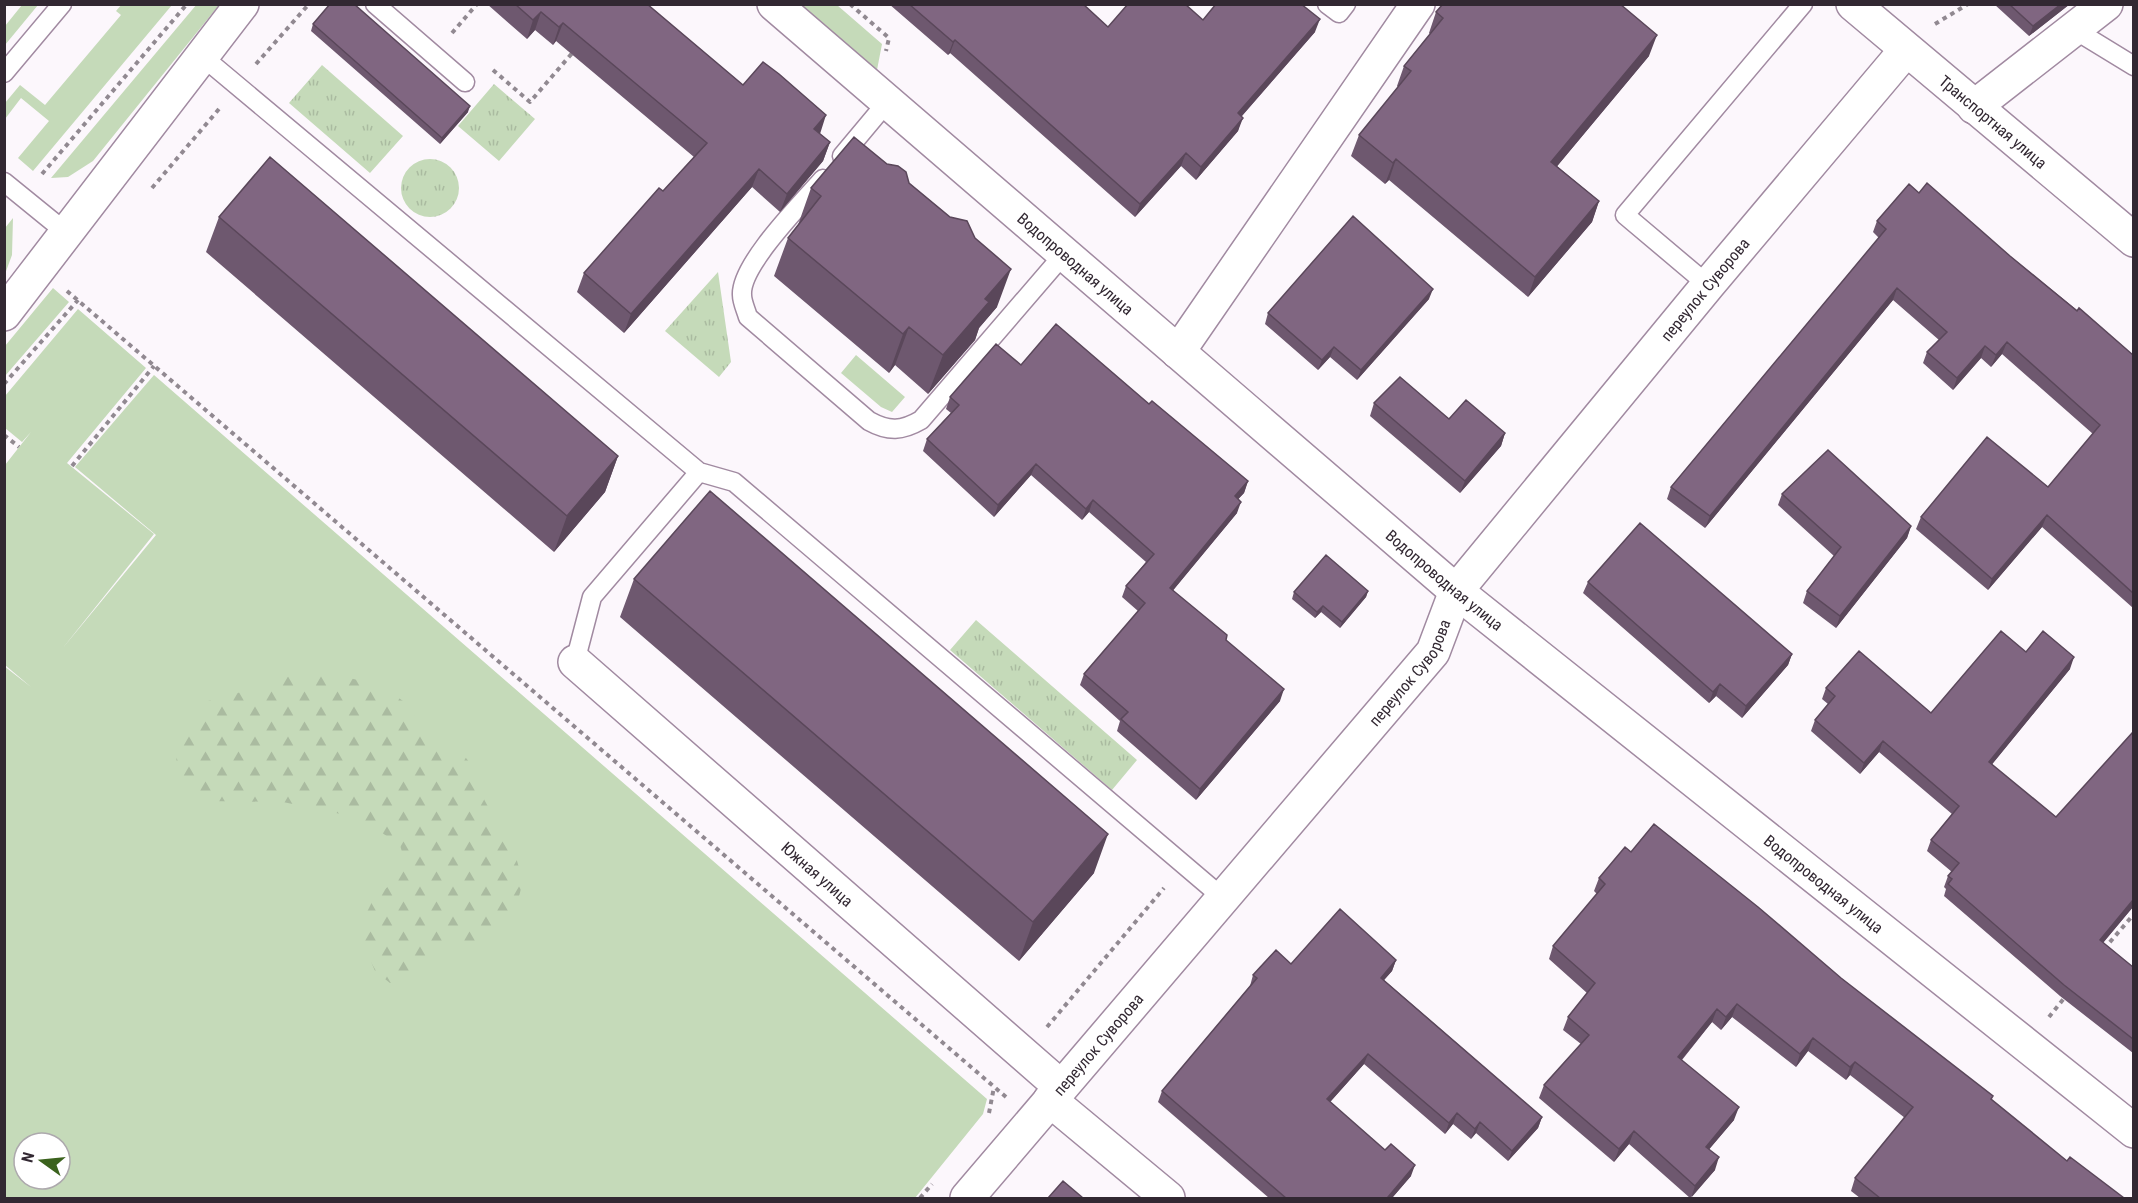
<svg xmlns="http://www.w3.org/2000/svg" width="2138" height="1203" font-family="'Roboto Condensed',sans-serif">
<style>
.grass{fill:#c5dab9;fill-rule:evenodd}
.forest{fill:url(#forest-firs)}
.park{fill:url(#park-tufts)}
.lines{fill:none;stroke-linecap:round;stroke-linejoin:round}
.lane-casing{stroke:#a18aa1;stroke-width:21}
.street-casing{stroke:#a18aa1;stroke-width:36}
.secondary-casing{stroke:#a18aa1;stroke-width:36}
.path{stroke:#918991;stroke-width:4;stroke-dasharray:4.5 4.5;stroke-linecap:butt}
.lane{stroke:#fff;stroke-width:18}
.street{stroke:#fff;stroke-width:33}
.secondary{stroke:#fff;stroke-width:33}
.wall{fill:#6e586f}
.shaded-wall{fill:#5a475a}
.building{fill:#806681;stroke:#5a475a;stroke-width:1.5}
.labels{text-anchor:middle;stroke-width:6;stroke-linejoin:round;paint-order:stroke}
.street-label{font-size:16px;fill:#322832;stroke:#fff}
</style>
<defs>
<pattern id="forest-firs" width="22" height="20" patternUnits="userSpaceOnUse" patternTransform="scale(1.5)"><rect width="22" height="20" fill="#c5dab9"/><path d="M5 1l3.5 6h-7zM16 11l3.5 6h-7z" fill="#aabba0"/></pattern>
<pattern id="park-tufts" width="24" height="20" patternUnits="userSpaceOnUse" patternTransform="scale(1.5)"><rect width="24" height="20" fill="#c5dab9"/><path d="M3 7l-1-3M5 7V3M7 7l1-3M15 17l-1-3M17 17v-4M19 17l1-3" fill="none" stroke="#aabba0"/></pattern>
</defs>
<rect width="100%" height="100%" fill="#fcf7fc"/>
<path class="grass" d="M122,4l50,1 -139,166 -15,-13 31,-37 -28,-23 -16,21v-16l15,-18 25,20 76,-90 -5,-4z
M197,4l22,1 -126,156 -25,16 -17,1z
M22,5h16l-33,40v-19z
M800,5h37l45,39 -5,26z
M13,218l-1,37 -7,19v-46z
M53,288l16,14 -64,74v-30z
M78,309l68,59 -79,95 87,71 -92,115 94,-114 -81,-68 79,-92 833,724 -4,15 -68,84h-910l-1,-532 27,21 -26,-22v-200l26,-33 -9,10 -17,-14v-32zM24,1143h36v36h-36z
M856,355l49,42 -13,15 -11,-5 -40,-34z"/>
<path class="forest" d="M299,671c36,4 75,7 104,30 10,8 15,24 24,34 11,10 28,10 39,23 8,9 10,26 16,37 13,28 41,59 39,92 -1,14 -12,26 -19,36 -14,19 -36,23 -57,17 -17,8 -22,19 -29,36l-11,6 -15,1 -15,-12 -10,-24v-31l8,-16 22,-20 9,-21 -4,-14 -40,-27 -77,-16 -77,-1 -30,-22 1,-42 31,-36 67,-18z"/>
<path class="park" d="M322,65l81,71 -33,37 -81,-70z
M494,84l41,35 -36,42 -41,-35z
M401 188a29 29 0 1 1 58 0a29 29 0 1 1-58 0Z
M718,272l13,90 -12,15 -54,-46z
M976,620l161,140 -25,30 -162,-140z"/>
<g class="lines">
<g class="lane-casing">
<path id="lane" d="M375,4l90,78
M1327,4l12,9 7,-9
M2075,30l59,36
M203,57l496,415 35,10 489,416
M4,73l58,-69
M842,156l46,-55
M823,179c-21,24 -83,86 -81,116 0,7 4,15 6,22l121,104c20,11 33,10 52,-1l143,-166
M4,182l64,52
M1708,285l-83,-70 178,-211
M575,662l17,-65 107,-125"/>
</g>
<g class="street-casing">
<g id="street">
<path id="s1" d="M774,4l682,587 678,540"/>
<path d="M1974,107l132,-103"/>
<path d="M4,314l238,-310"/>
<path d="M1178,352l240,-348"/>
<path id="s2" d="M575,662l486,425"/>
<path d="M1050,1100l118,98"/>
<path id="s3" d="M967,1198l466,-546 23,-61 252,-306 198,-235"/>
</g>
</g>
<g class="secondary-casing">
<g id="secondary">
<path id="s4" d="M1853,4l281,236"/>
</g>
</g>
<path class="path" d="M850,4l39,34 -3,13
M1935,24l33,-20
M452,33l25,-29
M256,64l53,-60
M493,70l37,32 44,-51
M42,174l145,-170
M152,188l67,-79
M67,291l939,806
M4,384l74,-84
M4,435l15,12
M72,466l82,-100
M2104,949l30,-35
M2049,1017l16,-20
M1047,1027l117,-139
M989,1113l5,-26
M920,1198l12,-14"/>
<use href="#lane" class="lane"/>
<use href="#street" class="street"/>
<use href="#secondary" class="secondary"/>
</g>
<path class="wall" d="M487,4h160l96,81 77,49 10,8 -7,19 -43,51 -28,-25 -128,146 -47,-41 7,-19 79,-82 31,-34 -138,-116 -3,4 -18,-15 -8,9z
M889,4h194l25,23 95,-7 112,12 -73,84 -4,15 -42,49 -15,-14 -46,51 -185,-164 -2,2z
M1994,4h76l-41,32z
M1436,12l213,44 -92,110 42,35 -7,21 -64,75 -139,-117 -4,4 -34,-28 8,-21 39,-48 -1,-1 7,-20 26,-32 -1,-1z
M313,24l155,88 -28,32 -129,-113z
M909,183l41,34 47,90 -18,21 -4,12 -47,54 -33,-29 -6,8 -115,-97 14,-38 10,-13 13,-37z
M1919,193l91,63 123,99v253l-91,-81 -54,63 -72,-61 5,-12 127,-30 45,-53 -91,-80 -11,13 -10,-9 -28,32 -30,-27 4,-11 12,-12 -46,-40 -188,228 -38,-29 4,-12 208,-249 -6,-6 4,-11z
M219,217l399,239 -13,36 -51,60 -348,-300z
M1429,299l-72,81 -27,-23 -12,13 -53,-46 3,-11z
M1021,365l128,39 99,77 -4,12 -6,6 -1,14 -64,77 53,50 54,61 -84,99 -79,-69 3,-10 -40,-36 4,-11 54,-63 -16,-14 4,-11 20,-24 -57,-50 -7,8 -51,-45 -37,42 -71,-66 4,-12 24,-26 -5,-4 4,-12z
M1374,403l75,16 56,14 -4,13 -41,47 -90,-77z
M1782,494l129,32 -4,12 -71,90 -33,-25 4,-12 27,-35 -56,-51z
M634,579l460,294 -75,88 -399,-344z
M1588,582l204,72 -4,11 -46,53 -26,-22 -7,7 -126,-110z
M1368,591l-2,6 -26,31 -19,-16 -6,6 -23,-19 2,-7z
M2026,652l44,17 -78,95 141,143 -30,36 30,24v86l-73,-57 -116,-100 2,-7 -2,-2 4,-11 4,-4 -25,-21 4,-11 21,-26 -73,-62 -19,22 -49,-43 4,-11 13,-16 -6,-5 4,-11 105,25z
M1631,852l210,126 226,183 57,37h-264l-9,-7 4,-13 50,-60 -55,-43 -4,5 -38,-29 -12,16 -64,-50 -11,13 -9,-8 -30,38 52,60 -25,29 6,21 -25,28 -61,-54 -15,18 -75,-64 5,-13 37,-41 -18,-14 5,-13 19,-24 -38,-34 4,-13 44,-52 -3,-3 5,-13z
M1396,960l-4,11 -8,9 158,137 -4,11 -30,33 -32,-28 -5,6 -18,-15 -8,10 -81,-70 -34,38 81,74 -19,22h-123l-111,-96 4,-11 88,-105 3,-11 38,-11z"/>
<path class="shaded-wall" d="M2061,4h9l-41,32 4,-10z
M541,12l-6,18 -8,9 6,-19z
M1320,19l-5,13 -82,94 5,-13z
M563,23l-7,18 -3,4 6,-18z
M1657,35l-8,21 -105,126 7,-20z
M955,40l-5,13 -2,2 5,-13z
M470,106l-2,6 -28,32 2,-6z
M826,115l-6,19 -6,-5z
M1243,118l-5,13 -42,49 5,-13z
M830,142l-7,19 -43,51 7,-18z
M1186,153l-5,13 -46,51 5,-13z
M1396,159l-7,21 -4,4 8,-21z
M759,169l-7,18 -128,146 7,-19z
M1599,201l-7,21 -64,75 7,-20z
M1011,269l-14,38 -18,21 -4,12 -47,54 15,-39 42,-56z
M1897,288l-4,12 -188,228 5,-12z
M1433,289l-4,10 -72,81 4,-10z
M909,327l-14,38 -6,8 14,-39z
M2007,342l-5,12 -11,13 5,-12z
M1985,346l-4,12 -28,32 4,-12z
M1334,347l-4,10 -12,13 4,-10z
M1505,433l-4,13 -41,47 5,-12z
M618,456l-13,36 -51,60 13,-36z
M1036,464l-5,11 -37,42 4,-12z
M1248,481l-4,12 -14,15 5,-12z
M1093,500l-4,12 -7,8 4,-11z
M1241,502l-4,11 -71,86 4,-11z
M2047,515l-5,12 -54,63 4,-11z
M1911,526l-4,12 -71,90 4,-12z
M1368,591l-2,6 -26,31 2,-6z
M1323,606l-2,6 -6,6 2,-6z
M1792,654l-4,11 -46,53 4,-12z
M2074,657l-4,12 -85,104 4,-11z
M1720,684l-4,12 -7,7 4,-11z
M1284,689l-4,12 -84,99 4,-11z
M1883,741l-4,11 -19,22 4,-11z
M1108,834l-14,39 -75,88 14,-39z
M2133,900v7l-37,44 4,-11z
M1396,960l-4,11 -15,17 4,-10z
M1737,1004l-5,13 -11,13 5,-13z
M1717,1009l-5,13 -39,48 5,-13z
M1813,1038l-5,13 -12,16 4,-13z
M1368,1054l-4,10 -41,46 4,-11z
M1855,1062l-5,13 -4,5 4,-13z
M1739,1107l-5,13 -33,39 5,-12z
M1457,1113l-4,11 -8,10 4,-11z
M1542,1117l-4,11 -30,33 4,-10z
M1480,1122l-4,11 -5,6 4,-10z
M1634,1131l-5,13 -15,18 5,-13z
M1719,1157l-4,13 -24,28 4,-12z
M1415,1165l-4,11 -19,22h-5z"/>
<path class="building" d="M330,4h24l116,102 -28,32 -129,-114z
M515,4h132l96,81 20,-23 16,12 47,41 -12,14 16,13 -43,52 -28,-25 -128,145 -47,-41 75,-85 4,3 44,-48 -144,-120 -4,4 -18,-15 -8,8z
M909,4h174l25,23 20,-23h57l18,16 13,-16h85l19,15 -82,94 5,5 -42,49 -15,-14 -46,51 -185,-164 -2,2z
M1443,4h177l37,31 -106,127 48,39 -64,76 -139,-118 -3,4 -34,-28 52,-64 -7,-5 39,-48 -7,-6z
M2009,4h52l-28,22z
M854,137l33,27 11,2 8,6 3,11 41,34 17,4 8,17 36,31 -26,30 4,3 -46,53 -34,-28 -6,7 -115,-96 33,-42 -10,-8z
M270,157l348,299 -51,60 -348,-299z
M1927,183l83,73 67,55 2,-3 54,47v238l-86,-78 -55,64 -71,-62 66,-80 61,50 52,-62 -93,-83 -11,13 -11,-9 -28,32 -30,-26 20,-20 -50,-44 -187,228 -39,-29 215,-258 -9,-8 32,-37 10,9z
M1353,216l80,73 -72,81 -27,-23 -12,13 -54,-47z
M1056,324l93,80 3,-3 96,80 -13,15 6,6 -71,86 57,47 -1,5 58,49 -84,100 -79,-70 7,-7 -44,-38 61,-71 -19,-17 28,-32 -61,-54 -7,9 -50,-45 -38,41 -71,-66 32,-34 -9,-8 46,-53 25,21z
M1400,377l49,42 17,-19 39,33 -40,48 -91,-78z
M1828,450l83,76 -71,90 -33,-25 34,-44 -59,-53z
M710,491l398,343 -75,88 -399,-343z
M1640,523l152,131 -46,52 -26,-22 -7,8 -125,-110z
M1326,555l42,36 -26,31 -19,-16 -6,6 -23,-20z
M2001,631l25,21 17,-21 31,26 -85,105 67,55 77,-85v168l-33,40 33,27v72l-69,-54 -116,-101 4,-5 -4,-3 11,-13 -28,-23 28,-34 -76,-65 -19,22 -49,-43 20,-24 -9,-8 33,-37 72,62z
M1654,824l104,83 83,71 152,118 -2,3 76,62 3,-4 54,41h-244l-25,-20 58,-71 -58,-45 -5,5 -37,-29 -13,16 -63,-50 -11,13 -9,-8 -39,48 61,50 -33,40 13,10 -24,29 -61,-55 -15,18 -75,-64 45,-50 -21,-18 27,-34 -42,-37 52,-62 -6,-6 26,-31 6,5z
M1340,909l56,51 -15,18 161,139 -30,34 -32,-29 -5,7 -18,-16 -8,10 -81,-69 -41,45 58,51 6,-6 24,21 -27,32 2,1h-104l-124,-107 95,-113 -4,-3 23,-25 15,14z
M1063,1181l20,17h-35z"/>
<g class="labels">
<g class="street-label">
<text dy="6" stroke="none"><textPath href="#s4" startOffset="183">Транспортная улица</textPath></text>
<text dy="6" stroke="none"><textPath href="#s1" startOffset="398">Водопроводная улица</textPath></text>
<text dy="6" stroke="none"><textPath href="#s3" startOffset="1174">переулок Суворова</textPath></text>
<text dy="6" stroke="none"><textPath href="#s1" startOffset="884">Водопроводная улица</textPath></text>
<text dy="6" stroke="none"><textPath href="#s3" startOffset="688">переулок Суворова</textPath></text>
<text dy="6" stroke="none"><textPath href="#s2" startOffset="322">Южная улица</textPath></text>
<text dy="6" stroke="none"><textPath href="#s1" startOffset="1370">Водопроводная улица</textPath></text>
<text dy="6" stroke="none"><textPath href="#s3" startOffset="202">переулок Суворова</textPath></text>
</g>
</g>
<rect width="2138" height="1203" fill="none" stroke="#322832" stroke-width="12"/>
<g transform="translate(42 1161) rotate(285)"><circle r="28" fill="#ffffff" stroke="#ada9ad" stroke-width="1.5"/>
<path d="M0-4.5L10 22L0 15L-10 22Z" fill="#3b621d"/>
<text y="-9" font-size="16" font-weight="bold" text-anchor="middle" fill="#322832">N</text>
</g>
</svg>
